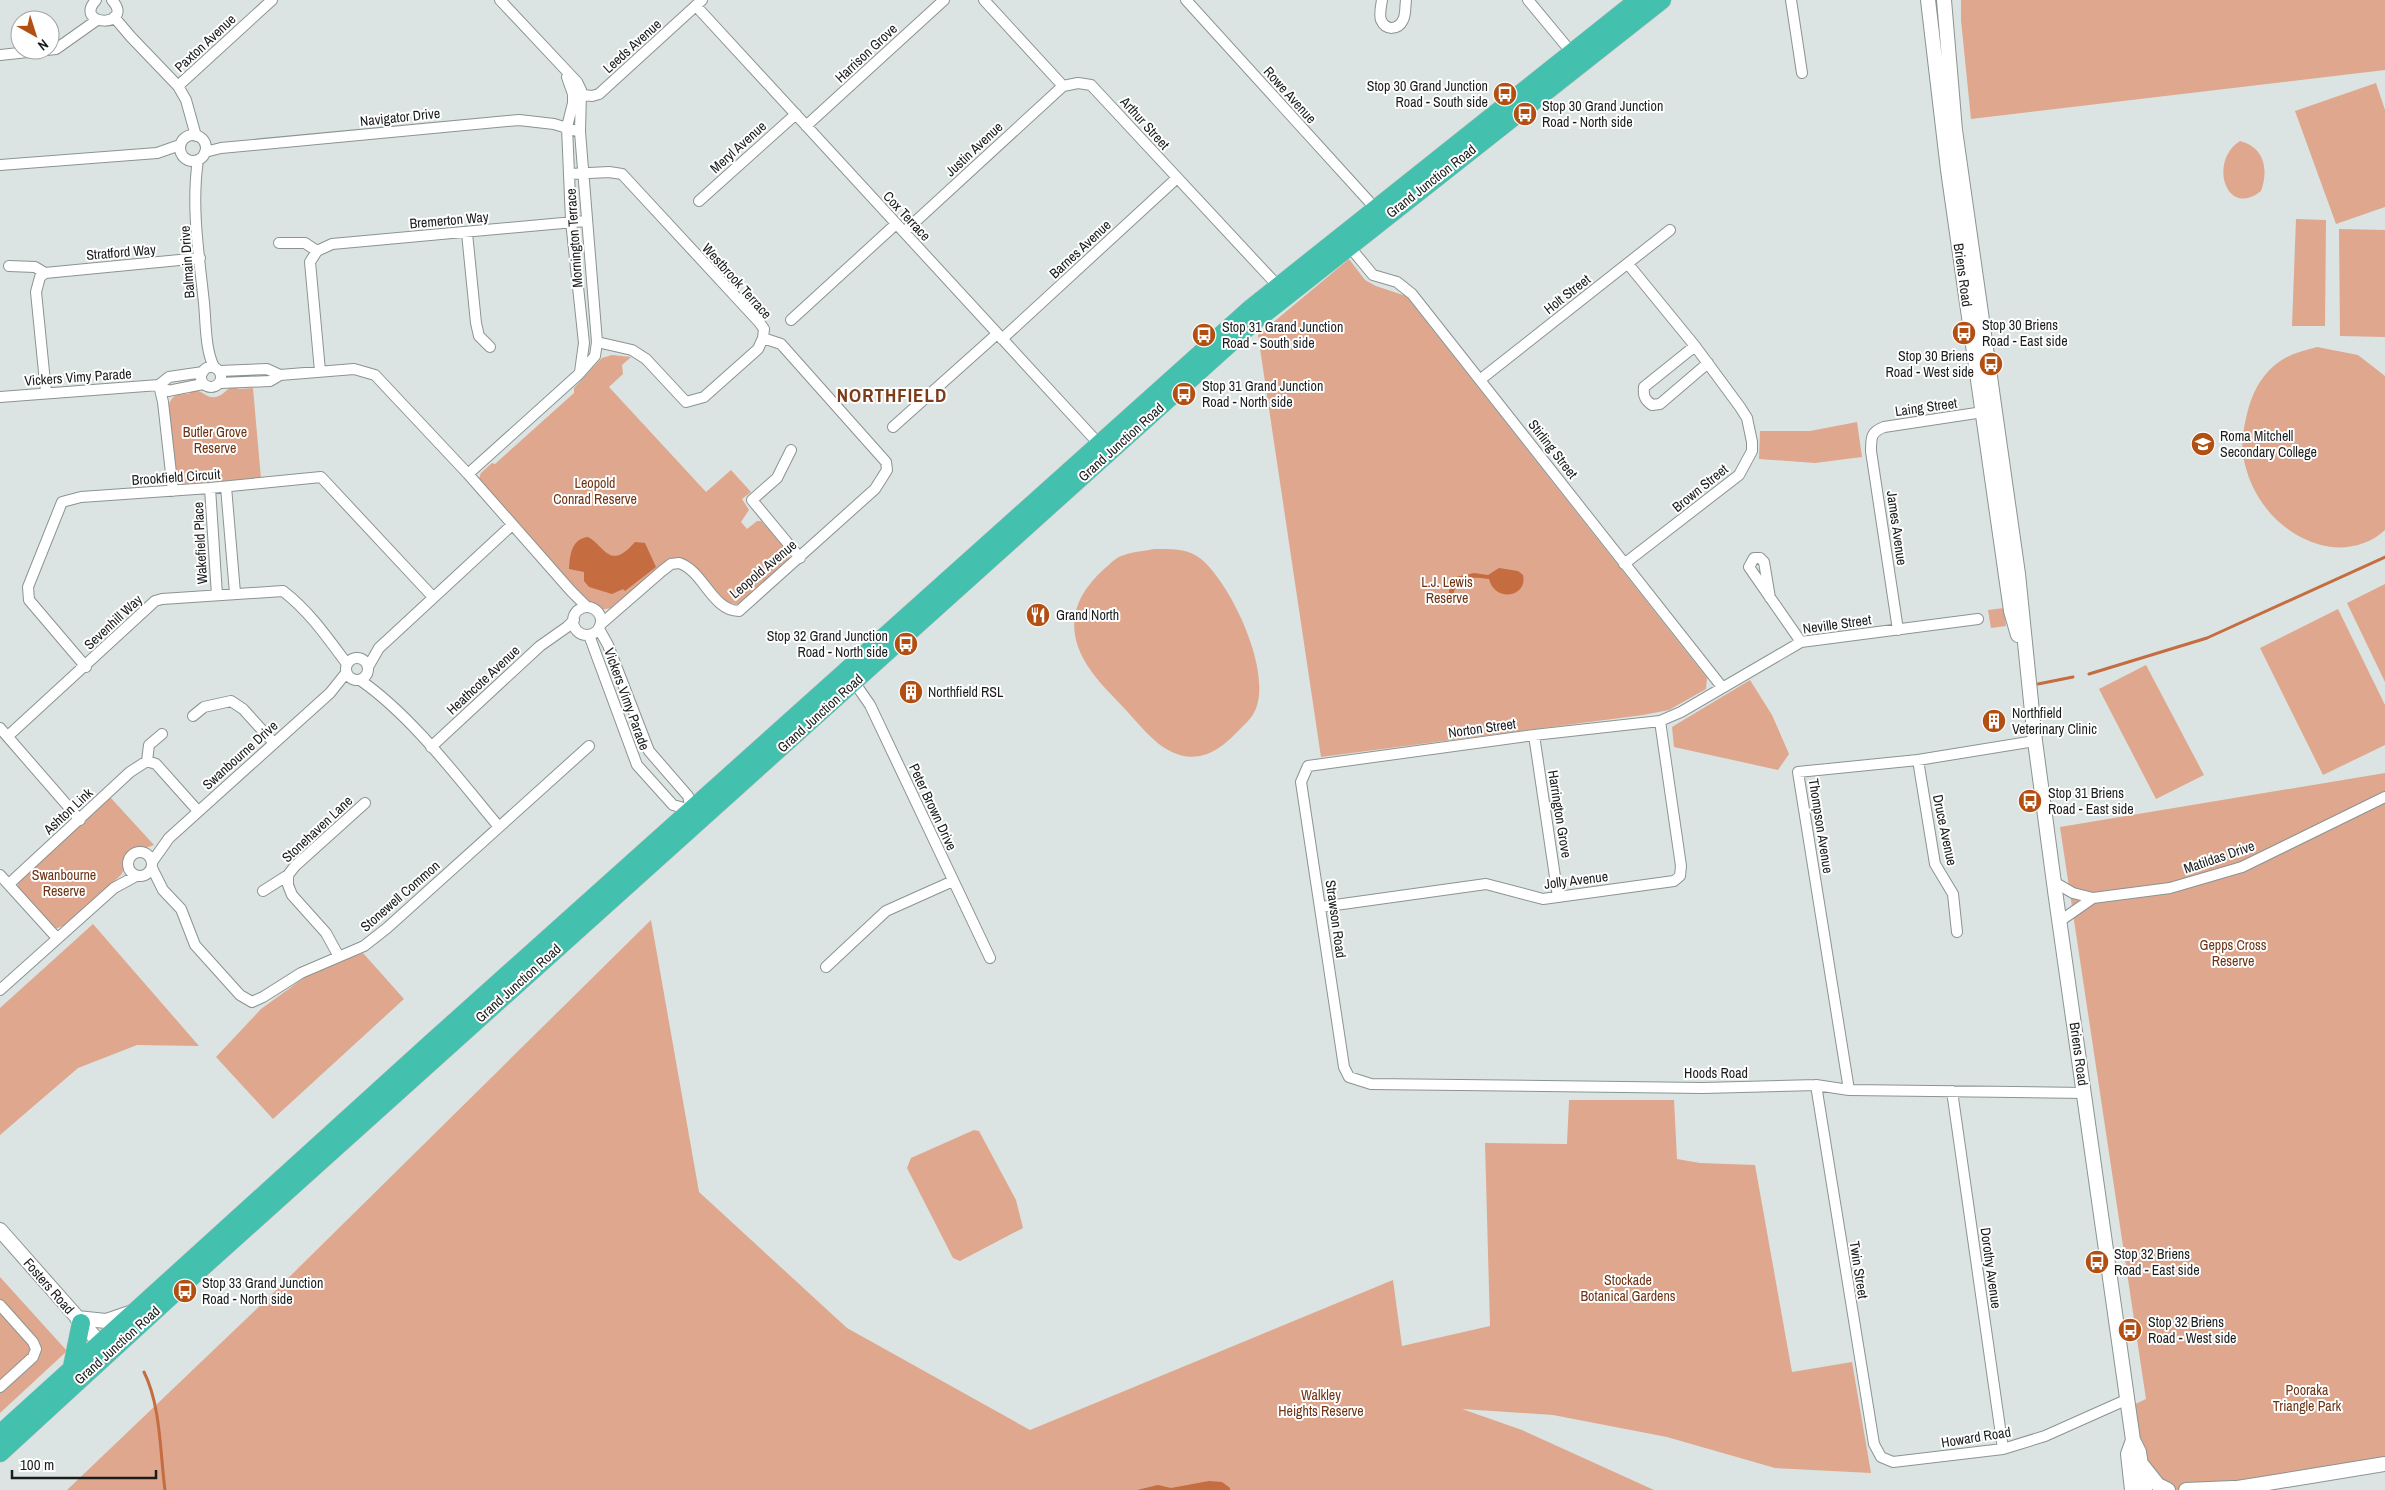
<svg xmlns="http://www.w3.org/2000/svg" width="2385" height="1490" font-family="'Archivo Narrow',sans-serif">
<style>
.green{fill:#dfa78d}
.water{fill:#c56c40}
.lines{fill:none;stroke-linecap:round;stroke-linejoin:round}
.stream{stroke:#c56c40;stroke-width:3}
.street-casing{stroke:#8b9492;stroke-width:12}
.secondary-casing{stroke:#8b9492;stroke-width:16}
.highway-casing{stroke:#bfc0bf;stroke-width:19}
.street{stroke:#fff;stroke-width:10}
.secondary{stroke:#fff;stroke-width:14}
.highway{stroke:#44c0ae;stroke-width:18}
.labels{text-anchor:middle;stroke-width:4;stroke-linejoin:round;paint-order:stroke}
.street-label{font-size:14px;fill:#1a1d1c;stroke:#fff}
.poi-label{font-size:14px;fill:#1a1d1c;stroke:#fff;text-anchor:start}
.park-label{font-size:14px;fill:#6d3313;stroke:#fff}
.district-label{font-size:19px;font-weight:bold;letter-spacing:1px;fill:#7c3c1a;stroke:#fff}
</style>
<rect width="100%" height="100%" fill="#dbe4e2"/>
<path class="green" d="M1961,0h424v70l-414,49 -10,-99z
M2376,83l9,27v97l-49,17 -41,-113z
M2240,141c24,6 29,28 21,50 -35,28 -53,-30 -21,-50z
M2296,219l30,1 -1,106h-33z
M2339,229l46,1v107l-45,-1z
M1349,259l16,21 11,6 30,10 301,382 -1,11 -37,21 -26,5 -322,42 -63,-422z
M2317,347l41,8 27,21v154c-17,16 -42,21 -64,15 -41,-11 -71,-47 -78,-90 -2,-12 1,-29 4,-41 4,-18 13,-37 28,-49 13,-11 27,-14 42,-18z
M612,355l19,2 -9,8 1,9 -14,13 97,105 25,-22 20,22 -9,7 7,11 -8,12 6,7 10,-8h4l28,29v13l-49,42 -14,-3 -36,-39 -7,-3 -70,48 -15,2 -10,-5 -109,-126 2,-6 11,-10 3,1 79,-71v-5l28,-30z
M234,386l5,3 14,-1 8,91 -80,5 -6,-8 -6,-71c3,-11 10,-11 20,-11l3,-4c10,-1 14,9 24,7 8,-2 11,-9 18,-11z
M1857,422l5,35 -47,6 -56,-4 1,-28h50z
M1154,549c16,0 34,-1 47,10 31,25 81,129 47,162 -14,14 -28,31 -48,35 -34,6 -56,-27 -76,-48 -15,-16 -31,-31 -41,-50 -18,-35 -7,-63 20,-88 6,-5 11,-11 18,-14 10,-4 23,-5 33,-7z
M2385,584v98l-38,-79z
M2004,608l2,18 -15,2 -3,-18z
M2338,609l47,96v40l-62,30 -63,-127z
M2146,665l58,110 -48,24 -57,-110z
M1750,680l22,35 17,39 -11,16 -104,-23 -2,-20z
M2385,773v692l-199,25h-18l-14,-10 -27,-72 19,-9 -86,-572z
M110,797l44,48c-10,5 -25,2 -29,14 -2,6 0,11 -4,16l-55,50 -11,4 -37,-42v-6z
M651,920l48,272 148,136 183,102 363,-150 9,66 88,-20 -5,-183 82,1 2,-44h105l3,59 23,4 55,2 37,207 60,-10 19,111 -96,-5 -108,-31 -114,-22 -91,-6 60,21 132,60h-1587l203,-194z
M93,924l106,122 -62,-1 -59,23 -78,67v-127z
M363,953l41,46 -131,120 -57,-62 45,-48 51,-37z
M974,1130l5,1 37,69 7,28 -63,33 -7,-3 -46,-90 4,-10z
M0,1277l67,74 -67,62z"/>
<path class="water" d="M587,537c12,3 20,27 36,16 5,-3 8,-7 12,-11l10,1 11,24 -31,24 -2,-2 -11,5 -23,-7 -5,-6v-9l-15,-3c1,-14 2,-29 18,-32z
M1499,568l19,3 5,4c5,22 -28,28 -34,4 -27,-3 -33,-2 -38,26l-4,-2 3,-18 6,-8 18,-4 14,2z
M1209,1481l13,1 8,6v2h-93l21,-5 13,3z"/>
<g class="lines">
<path class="stream" d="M2089,674l118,-36 178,-81
M2038,684l35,-7
M144,1372c17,34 16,81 21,118"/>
<g class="street-casing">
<path id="street" d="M96,0c-24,27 40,28 16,0
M984,0l79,86 15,-3 13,2 187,201
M1186,0l189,208
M1382,0c-1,6 -3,15 -1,20 5,11 17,10 22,0 3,-5 2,-14 3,-20
M1528,0l44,53
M1791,0l11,73
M696,6l403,438
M114,17l17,20 47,49 8,14 10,36
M0,55l56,-6 41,-29
M567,77l6,17v9l-6,24 4,94 13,122 -4,29
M178,86l94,-86
M575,94l17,2 7,-2 103,-94
M806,126l138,-126
M180 148a13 13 0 1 1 26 0a13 13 0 1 1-26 0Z
M205,152l16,-4 298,-28 35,4 26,8
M198,160c-7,46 1,96 6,143 2,20 1,46 10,64
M0,165l157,-12 23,-8
M570,174l39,-2 13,2 137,148 5,7 -1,9 18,6 105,118 1,8 -12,19 -136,122c-28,-1 -35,-40 -60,-48l-8,1 -9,7 -61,53
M699,201l97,-87
M904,232l159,-146
M467,233l9,90 3,13 11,11
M279,243h26l12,8
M1349,246l24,29 24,7 15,12 310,393
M9,266l26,1 10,6
M791,320l105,-96
M1002,339l175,-161
M597,342l35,8 14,9 40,43 18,-5 54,-48 5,-11
M1695,346l-51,41c-1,9 1,13 8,18l8,-1 48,-41
M201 377a10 10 0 1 1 20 0a10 10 0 1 1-20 0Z
M219,371l48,-2 13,6
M320,371l-10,-109 7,-11 15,-7 253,-23
M1481,379l189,-149
M220,383l50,-2 10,-6 74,-6 21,6 93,99 103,117 16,16
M159,385l4,17 10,89
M159,385l9,6 35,-7
M46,392l-10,-100 4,-15 5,-4 155,-15
M0,397l159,-12 10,-8 34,-5
M893,427l104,-93
M791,450l-14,28 -25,22 48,58
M468,474l111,-100 16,-18 2,-14 -17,-210 1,-42 -4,-8 -77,-82
M226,487l9,106
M210,488l7,107
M1624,564l115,-89 13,-24v-9l-5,-24 -7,-11 -45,-61 -67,-82
M1770,598l-6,-36 -4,-4h-6l-5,9 52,75
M573 621a14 14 0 1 1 28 0a14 14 0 1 1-28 0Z
M1978,619l-177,23 -120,70 -21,9 -126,14 -226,31 -7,16 43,285 5,10 22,7 332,4 113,-3 33,5 236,3
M1898,630l-27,-179c0,-14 0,-19 13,-24l99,-15
M589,635l48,130 36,40 18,5 -3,-14 -39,-45 -41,-106 -9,-16
M346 669a11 11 0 1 1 22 0a11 11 0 1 1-22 0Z
M86,667l-57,-67 -1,-13 34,-85 19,-5 129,-9 111,-11 112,120
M368,667l11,-19 133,-123
M852,679l18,26 120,253
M360,680c52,36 98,98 139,147
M193,716l11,-9 27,-6 12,8 31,34
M0,728l80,92
M1534,735l24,162
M8,736l147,-135 7,-2 121,-8c26,20 44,46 64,73
M431,747l109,-101 27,-19 7,-7
M1918,760l17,104 18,30 4,38
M147,761l2,-16 13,-11
M128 864a12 12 0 1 1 24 0a12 12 0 1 1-24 0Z
M152,862l17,-24 161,-145 16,-20
M152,868l11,22 18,19 14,36 45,50 12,7 11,-5 38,-24 63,-27 23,-18 202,-182
M0,875l57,63
M2054,882l19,11 20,5 77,-10 72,-21 143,-70
M9,884l121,-112 17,-11 9,3 42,47
M263,891l25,-16
M1321,907l165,-23 57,15 131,-18 6,-5 1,-10 -21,-145
M2060,921l33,-23
M338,955l-12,-22 -34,-38 -4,-10v-10l7,-9 70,-63
M826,967l60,-56 67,-30
M0,990l114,-102 22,-12
M1816,1085l58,359 7,13 12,5 110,-13 42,-13 83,-37
M1849,1090l-51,-318 120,-12 117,-19
M1952,1091l51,358
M0,1305l33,37 3,7 -3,8 -33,30"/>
</g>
<g class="secondary-casing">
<path id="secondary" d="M1928,0l20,170 63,441 7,24
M1944,0l11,130 63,444 17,167 21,157 77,542 6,12 6,38
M0,1230l99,112
M77,1318l29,3 26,-9
M2143,1466l15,19 10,5
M2132,1490l-4,-36 5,-14
M2186,1490l47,-2
M2225,1490l160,-26"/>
</g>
<g class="highway-casing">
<path id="highway" d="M72,1367l9,-44
M0,1434l431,-391 819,-734 388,-309
M0,1453l196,-180 1059,-952 407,-321"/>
</g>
<use href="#street" class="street"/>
<use href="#secondary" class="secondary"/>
<use href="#highway" class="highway"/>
</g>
<defs>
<g id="bus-disc" transform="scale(1.25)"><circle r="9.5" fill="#b24f13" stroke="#fff"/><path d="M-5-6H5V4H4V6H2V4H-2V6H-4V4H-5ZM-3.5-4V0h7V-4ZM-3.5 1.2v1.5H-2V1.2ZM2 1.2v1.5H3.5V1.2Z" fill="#fff"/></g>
<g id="school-disc" transform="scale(1.25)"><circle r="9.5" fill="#b24f13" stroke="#fff"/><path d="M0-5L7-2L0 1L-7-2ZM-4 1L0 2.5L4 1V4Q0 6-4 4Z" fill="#fff"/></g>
<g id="restaurant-disc" transform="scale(1.25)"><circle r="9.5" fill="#b24f13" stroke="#fff"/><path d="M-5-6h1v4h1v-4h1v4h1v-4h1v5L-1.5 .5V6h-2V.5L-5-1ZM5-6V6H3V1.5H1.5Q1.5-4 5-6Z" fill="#fff"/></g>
<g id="building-disc" transform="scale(1.25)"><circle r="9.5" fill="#b24f13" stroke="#fff"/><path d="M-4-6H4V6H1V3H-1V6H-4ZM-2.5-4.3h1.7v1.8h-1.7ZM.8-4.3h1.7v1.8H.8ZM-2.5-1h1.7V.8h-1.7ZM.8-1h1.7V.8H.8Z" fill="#fff"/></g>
</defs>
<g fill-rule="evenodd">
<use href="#bus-disc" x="1505" y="94"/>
<use href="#bus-disc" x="1525" y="114"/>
<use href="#bus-disc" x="1964" y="333"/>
<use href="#bus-disc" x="1204" y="335"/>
<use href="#bus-disc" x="1991" y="364"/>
<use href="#bus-disc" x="1184" y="394"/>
<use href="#school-disc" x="2203" y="444"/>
<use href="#restaurant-disc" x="1038" y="615"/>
<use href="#bus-disc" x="906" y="644"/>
<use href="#building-disc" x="911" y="692"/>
<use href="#building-disc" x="1994" y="721"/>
<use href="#bus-disc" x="2030" y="801"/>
<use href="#bus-disc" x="2097" y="1262"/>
<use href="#bus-disc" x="185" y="1291"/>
<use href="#bus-disc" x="2130" y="1330"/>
</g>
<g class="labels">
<g class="street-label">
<text transform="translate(205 43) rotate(-43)" y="5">Paxton Avenue</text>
<text transform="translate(632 46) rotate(-42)" y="5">Leeds Avenue</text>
<text transform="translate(866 53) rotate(-43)" y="5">Harrison Grove</text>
<text transform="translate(1290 95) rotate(48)" y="5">Rowe Avenue</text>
<text transform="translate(400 117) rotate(-6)" y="5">Navigator Drive</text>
<text transform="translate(1145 123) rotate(48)" y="5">Arthur Street</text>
<text transform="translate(738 147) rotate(-42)" y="5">Meryl Avenue</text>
<text transform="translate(974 149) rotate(-43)" y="5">Justin Avenue</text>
<text transform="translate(1431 181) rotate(-38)" y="5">Grand Junction Road</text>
<text transform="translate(907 216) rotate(47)" y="5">Cox Terrace</text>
<text transform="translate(449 220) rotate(-5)" y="5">Bremerton Way</text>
<text transform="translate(574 238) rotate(-94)" y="5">Mornington Terrace</text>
<text transform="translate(1080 249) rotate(-43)" y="5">Barnes Avenue</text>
<text transform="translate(121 252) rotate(-5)" y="5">Stratford Way</text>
<text transform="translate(187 262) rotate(-94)" y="5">Balmain Drive</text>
<text transform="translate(1963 275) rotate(82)" y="5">Briens Road</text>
<text transform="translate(737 281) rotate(48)" y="5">Westbrook Terrace</text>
<text transform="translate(1567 294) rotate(-38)" y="5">Holt Street</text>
<text transform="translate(78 377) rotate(-4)" y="5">Vickers Vimy Parade</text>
<text transform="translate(1926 407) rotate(-8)" y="5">Laing Street</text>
<text transform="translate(1121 442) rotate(-42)" y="5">Grand Junction Road</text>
<text transform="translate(1553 449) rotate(52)" y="5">Stirling Street</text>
<text transform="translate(176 477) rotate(-4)" y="5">Brookfield Circuit</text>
<text transform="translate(1700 488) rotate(-39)" y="5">Brown Street</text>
<text transform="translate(1897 528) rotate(82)" y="5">James Avenue</text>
<text transform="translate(200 543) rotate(-93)" y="5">Wakefield Place</text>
<text transform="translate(763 569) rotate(-40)" y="5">Leopold Avenue</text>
<text transform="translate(113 622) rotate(-43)" y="5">Sevenhill Way</text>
<text transform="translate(1837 624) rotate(-8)" y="5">Neville Street</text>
<text transform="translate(483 680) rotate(-43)" y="5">Heathcote Avenue</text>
<text transform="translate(627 699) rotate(70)" y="5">Vickers Vimy Parade</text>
<text transform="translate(820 713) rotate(-42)" y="5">Grand Junction Road</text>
<text transform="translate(1482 728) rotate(-8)" y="5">Norton Street</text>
<text transform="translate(240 755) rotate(-42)" y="5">Swanbourne Drive</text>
<text transform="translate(933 807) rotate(65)" y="5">Peter Brown Drive</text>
<text transform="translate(68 811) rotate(-43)" y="5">Ashton Link</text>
<text transform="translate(1560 814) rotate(81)" y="5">Harrington Grove</text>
<text transform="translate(1821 826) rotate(81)" y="5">Thompson Avenue</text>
<text transform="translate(317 829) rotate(-43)" y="5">Stonehaven Lane</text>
<text transform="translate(1945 830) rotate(78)" y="5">Druce Avenue</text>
<text transform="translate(2219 857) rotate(-19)" y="5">Matildas Drive</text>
<text transform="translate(1576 880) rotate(-7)" y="5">Jolly Avenue</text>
<text transform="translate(400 896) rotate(-41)" y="5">Stonewell Common</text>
<text transform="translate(1336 919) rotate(82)" y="5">Strawson Road</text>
<text transform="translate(518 983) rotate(-42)" y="5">Grand Junction Road</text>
<text transform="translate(2079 1054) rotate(82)" y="5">Briens Road</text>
<text x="1716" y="1078">Hoods Road</text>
<text transform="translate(1991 1268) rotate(82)" y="5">Dorothy Avenue</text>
<text transform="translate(1859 1270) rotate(81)" y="5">Twin Street</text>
<text transform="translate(49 1286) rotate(49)" y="5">Fosters Road</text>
<text transform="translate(117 1345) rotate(-42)" y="5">Grand Junction Road</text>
<text transform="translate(1976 1437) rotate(-9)" y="5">Howard Road</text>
</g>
<g class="poi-label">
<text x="1488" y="91" text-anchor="end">Stop 30 Grand Junction<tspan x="1488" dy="16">Road - South side</tspan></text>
<text x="1542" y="111">Stop 30 Grand Junction<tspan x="1542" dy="16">Road - North side</tspan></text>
<text x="1982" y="330">Stop 30 Briens<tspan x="1982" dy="16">Road - East side</tspan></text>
<text x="1222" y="332">Stop 31 Grand Junction<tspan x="1222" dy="16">Road - South side</tspan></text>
<text x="1974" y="361" text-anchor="end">Stop 30 Briens<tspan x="1974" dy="16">Road - West side</tspan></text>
<text x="1202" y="391">Stop 31 Grand Junction<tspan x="1202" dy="16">Road - North side</tspan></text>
<text x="2220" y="441">Roma Mitchell<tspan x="2220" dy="16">Secondary College</tspan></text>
<text x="1056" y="620">Grand North</text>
<text x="888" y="641" text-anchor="end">Stop 32 Grand Junction<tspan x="888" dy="16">Road - North side</tspan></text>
<text x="928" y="697">Northfield RSL</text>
<text x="2012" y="718">Northfield<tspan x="2012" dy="16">Veterinary Clinic</tspan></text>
<text x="2048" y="798">Stop 31 Briens<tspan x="2048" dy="16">Road - East side</tspan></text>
<text x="2114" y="1259">Stop 32 Briens<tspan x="2114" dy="16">Road - East side</tspan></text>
<text x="202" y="1288">Stop 33 Grand Junction<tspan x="202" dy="16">Road - North side</tspan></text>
<text x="2148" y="1327">Stop 32 Briens<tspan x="2148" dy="16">Road - West side</tspan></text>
</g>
<g class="park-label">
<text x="215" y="437">Butler Grove<tspan x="215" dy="16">Reserve</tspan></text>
<text x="595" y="488">Leopold<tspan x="595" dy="16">Conrad Reserve</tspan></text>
<text x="1447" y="587">L.J. Lewis<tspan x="1447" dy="16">Reserve</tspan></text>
<text x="64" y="880">Swanbourne<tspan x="64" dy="16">Reserve</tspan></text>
<text x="2233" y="950">Gepps Cross<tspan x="2233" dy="16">Reserve</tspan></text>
<text x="1628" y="1285">Stockade<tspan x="1628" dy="16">Botanical Gardens</tspan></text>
<text x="2307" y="1395">Pooraka<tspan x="2307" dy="16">Triangle Park</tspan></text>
<text x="1321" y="1400">Walkley<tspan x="1321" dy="16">Heights Reserve</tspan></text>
</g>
<g class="district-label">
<text x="892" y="402">NORTHFIELD</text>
</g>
</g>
<g transform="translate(35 35) rotate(141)"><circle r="24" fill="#ffffff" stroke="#a3a5a4"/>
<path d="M0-4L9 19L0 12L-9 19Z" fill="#b24f13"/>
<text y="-8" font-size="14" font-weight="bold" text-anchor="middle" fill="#1a1d1c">N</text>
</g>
<path d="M12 1470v8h144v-8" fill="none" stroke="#1a1d1c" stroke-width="2.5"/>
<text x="20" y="1470" font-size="15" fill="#1a1d1c" stroke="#ffffff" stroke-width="4" paint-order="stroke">100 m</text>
</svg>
